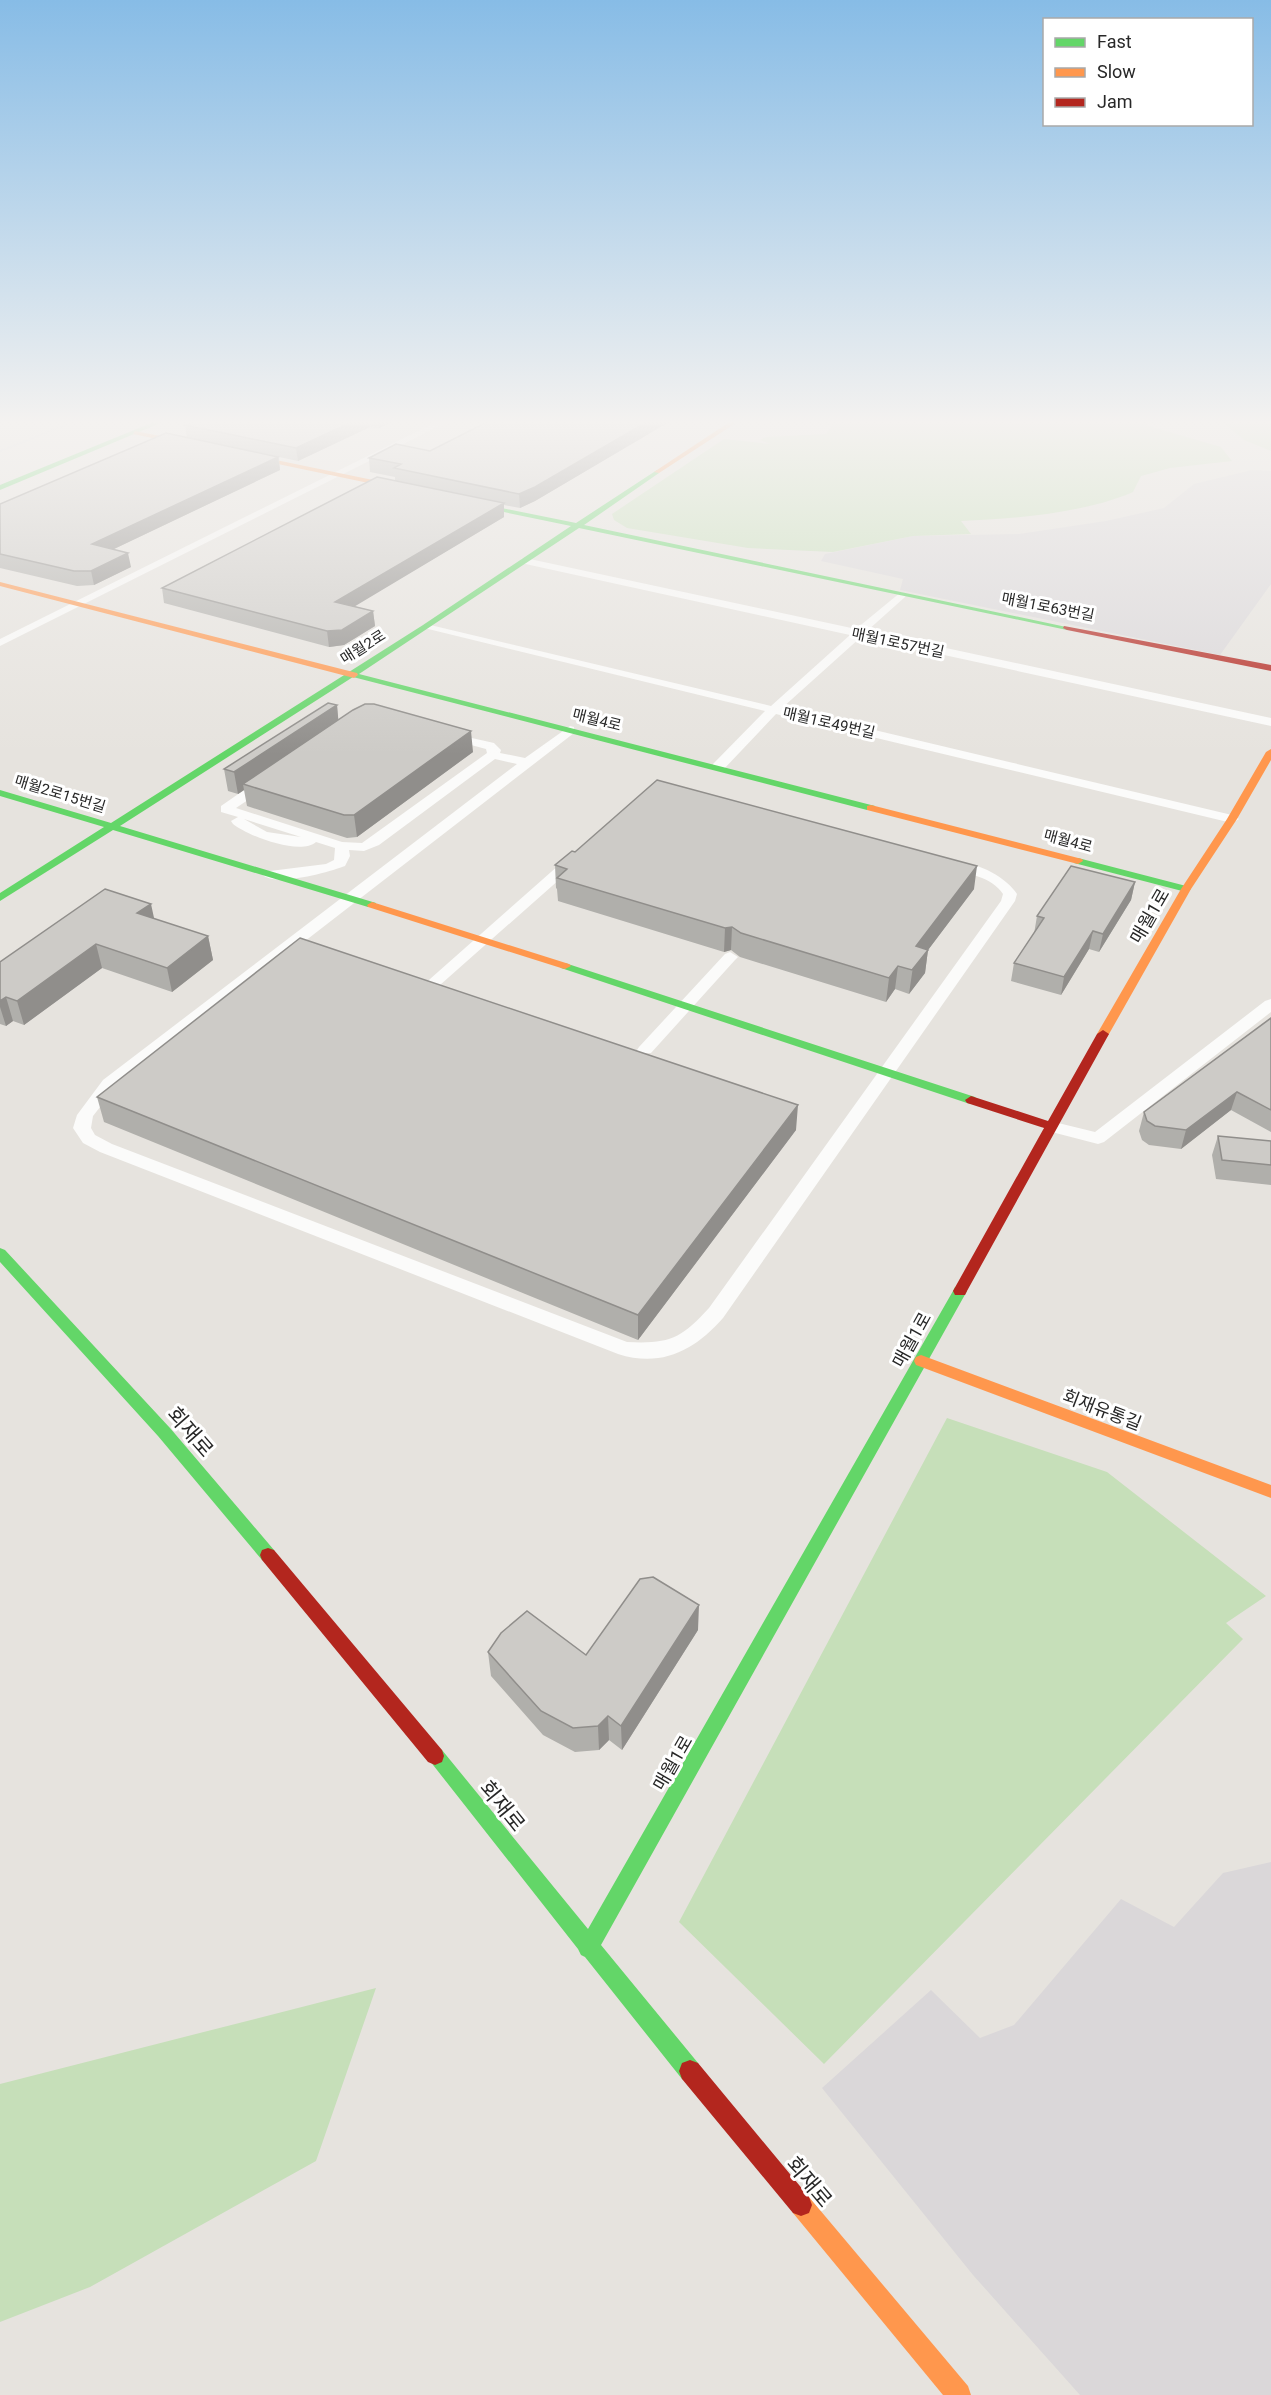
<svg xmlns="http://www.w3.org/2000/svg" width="1271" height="2395" font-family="Roboto,'Noto Sans KR',sans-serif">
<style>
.industrial{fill:#dad7d9}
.green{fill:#c6dfb9}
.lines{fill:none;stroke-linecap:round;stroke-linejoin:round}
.street{fill:#fbfbfa;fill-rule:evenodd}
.fast{fill:#63d668;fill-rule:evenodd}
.slow{fill:#ff974d;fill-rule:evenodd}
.jam{fill:#b3261e;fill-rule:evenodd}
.rail{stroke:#dcdcdd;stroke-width:2}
.wall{fill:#b0afab}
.shaded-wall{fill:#908e8b}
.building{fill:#cdcbc7;stroke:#908e8b;stroke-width:1.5}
.labels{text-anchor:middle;stroke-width:6;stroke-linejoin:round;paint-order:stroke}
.far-street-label{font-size:15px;fill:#282828;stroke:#fff}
.street-label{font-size:18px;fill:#282828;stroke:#fff}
.near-street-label{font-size:21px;fill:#282828;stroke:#fff}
</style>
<rect width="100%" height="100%" fill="#e6e3de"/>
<path class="industrial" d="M1252,470l19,1v113l-51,71 -320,-65 3,-11 -82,-18 4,-7 88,-18 106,-2 87,-13 58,-13 30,-24z
M1271,1862v533h-191l-107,-120 -151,-187 109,-98 49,48 34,-13 107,-126 53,28 49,-54z"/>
<path class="green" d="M805,419h320l96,28 11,14 -62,7 -29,8 -8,16c-48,21 -119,27 -172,29l10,13 -58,2 -80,16 -85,-4 -121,-20 -13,-8 -2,-6 112,-75 46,5 -10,-4 6,-3 60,-3 6,-8z
M1220,419h51v32l-27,-11z
M947,1418l160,54 159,124 -40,27 17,16 -419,425 -145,-142z
M376,1988l-60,173 -226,126 -90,35v-238z"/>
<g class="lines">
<path class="street" d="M442,419h11l-453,227v-7z
M525,558l331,71 45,-37 5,3 -1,2 -38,34 404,87v8l-410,-89 -79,71 450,107 7,4 -7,4 -456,-109 -53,56h-10v-6l52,-53 -345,-84 6,-3 345,82 79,-71 -329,-72v-4z
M570,726l4,1v6l-459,355 -22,28 -2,12 4,7 17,9 515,198c42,2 54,-3 82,-34l292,-407 2,-7c-12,-18 -35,-20 -54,-25v-6c22,-5 57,13 68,31l-2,7 -292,417c-28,32 -61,50 -105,36l-518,-202 -17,-9 -10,-15 4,-13 26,-35 414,-316 -22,-5 -116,86 -15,6 -15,-1 1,6 -5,10c-15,6 -70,21 -82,9l7,-4 56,-7 8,-4 1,-12 -19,-6c-16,14 -68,-6 -83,-18l-2,-3 7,-4 -17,-5v-6l39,-27h10v6l-34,23 106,34 20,1 125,-90 -1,-4 -41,-11v-6l49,11 7,7 -1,3 25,5zM244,819l57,18 -34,-5z
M573,856l7,4 -2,3 -138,122h-10l-3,-3 3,-3 138,-122z
M730,952l8,5 -3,3 -84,93h-12l-2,-3 2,-3 86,-93z
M1271,999v13l-167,130 -6,2 -54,-14 -3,-4 9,-5 45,11 170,-131z"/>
<path class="fast" d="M0,419h8l-8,4z
M161,419h9l-170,71v-5z
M657,470l2,3 -75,52 487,103 -4,2 -488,-102 -220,146 516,132v4h-8l-514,-133 -233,149 256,77v4h-8l-255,-77 -113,71v-8l104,-66 -104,-31v-6l111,33 312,-198 148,-99 -101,-21 -4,-2 1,-2 109,22z
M1078,858l112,29 1,2 -5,3 -112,-29v-4z
M565,963l410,134 2,3 -6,4 -4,-1 -406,-135 -2,-2z
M0,1248l5,2 165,178 104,122 2,5 -2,5 -6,2 -6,-2 -104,-124 -158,-174z
M960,1286l5,1 2,4 -366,654 97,118 3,8 -3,8 -8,3 -8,-3 -97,-122 -4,-2 -3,-6 -152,-193 2,-6 7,-3 7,3 146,179 365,-638 2,-4z"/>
<path class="slow" d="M734,419h8l-83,54 -5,-1z
M135,431l55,11 3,2 -3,2 -57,-12z
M247,454l155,32 4,2 -4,2 -157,-33z
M0,582l357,91 1,2 -4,3 -354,-92z
M1271,749v11l-34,59 -46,70 -82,145 -2,3h-8l-2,-3 84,-145 46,-70 39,-67z
M871,805l211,54 1,2 -5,3 -211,-54v-4z
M372,902l197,62 2,2 -6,3 -4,-1 -193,-61 -1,-2z
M921,1355l350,130v13l-355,-133 -2,-4 2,-4z
M801,2194l8,3 159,189 3,9h-28l-150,-182 -3,-8 3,-8z"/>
<path class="jam" d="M1064,626l207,39v6l-204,-41 -4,-2z
M1103,1030l6,4 -142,257 -2,4h-10l-2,-4 91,-163 -77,-25 -2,-3 6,-4 77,25 49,-87z
M268,1548l6,2 168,200 2,6 -2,6 -7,3 -7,-3 -166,-202 -2,-5 2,-5z
M690,2060l8,3 111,134 3,8 -3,8 -8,3 -8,-3 -111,-134 -3,-8 3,-8z"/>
<path class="rail" d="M0,451l81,-32"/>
</g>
<path class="wall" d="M199,419h199l-19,9 -9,-1 -72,34 -19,-4 1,13 -166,79 17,18 -37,18 -17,1 -77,-18v-64l187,-66 -2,-13z
M493,419h181l-139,82 -15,7 -16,-3v12l-150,89 19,5 2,15 -31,19 -15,2 -165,-44 -2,-15 233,-107v-4l-25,-5 -1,-14 61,-7z
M337,705l1,15 135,32 -116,85 -10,1 -100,-32 -3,-16 -6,4 -10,-3 -4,-22z
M575,852l399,37 -46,61 -3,23 -16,21 -14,-5 -9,13 -146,-45 -9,-7 -7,2 -166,-51 -1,-12 -1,-1 -1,-23z
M1135,882l-4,18 -32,52 -10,-3 -28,46 -50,-14 3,-18 20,-29 3,-18z
M154,919l54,17 5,24 -41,32 -70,-24 -78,57 -11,-4 -7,5 -6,-2v-62z
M1271,1018v114l-40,-22 -50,39 -32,-4 -7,-5 -3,-9 5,-19z
M97,1097l699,33 -158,210 -534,-218z
M1218,1136l53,5v44l-55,-6 -4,-24z
M698,1630l-76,120 -13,-10 -10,10 -24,2 -32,-17 -52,-59 -3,-24 98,3z"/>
<path class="shaded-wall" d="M358,419h12v8l-72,34 -2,-13z
M378,419h20l-19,9z
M652,419h22l-139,82 -15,7 -1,-14z
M278,457l2,13 -185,88 -3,-14z
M504,503v14l-167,100 -2,-15z
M128,553l3,14 -37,18 -3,-14z
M373,611l2,15 -31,19 -15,2 -2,-16z
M337,705l2,22 -96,57 1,6 -6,4 -4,-22z
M471,731l2,21 -116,85 -3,-22z
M977,866l-3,23 -46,61 -3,23 -16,21 7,-48z
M1135,882l-4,18 -32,52 4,-18z
M151,904l5,23 -19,-14z
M732,927l-1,23 -7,2 1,-24z
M1093,931l-4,18 -28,46 3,-18z
M208,936l5,24 -41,32 -5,-24z
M96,944l6,24 -78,57 -7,-24z
M898,966l-3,23 -9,13 3,-24z
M6,997l7,24 -7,5 -6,-19v-6z
M1237,1092l-6,18 -50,39 5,-19z
M798,1105l-2,25 -158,210v-25z
M699,1605l-1,25 -76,120 -1,-24z
M608,1716l1,24 -10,10 -1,-24z"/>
<path class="building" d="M199,419h159l-62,29 -111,-23z
M493,419h159l-117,68 -16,7 -125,-26 7,-4 -32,-6 27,-14 34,7z
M166,433l112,24 -186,87 36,9 -37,18h-17l-74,-17v-50z
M377,477l127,26 -169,99 38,9 -31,19 -15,1 -165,-43z
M328,703l9,2 -103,67 -10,-3z
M365,704h9l97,27 -117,84h-10l-101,-31 110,-74z
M657,780l320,86 -61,80 12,4 -16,20 -14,-4 -9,12 -148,-45 -9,-6 -7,1 -168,-50 10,-9 -12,-4 17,-14 3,1z
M1071,866l64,16 -32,52 -10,-3 -29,46 -50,-14 30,-45 -7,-2z
M105,889l46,15 -14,9 71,23 -41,32 -71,-24 -79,57 -11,-4 -6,4v-39z
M300,938l498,167 -160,210 -541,-218z
M1271,1018v92l-34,-18 -51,38 -31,-4 -8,-5 -3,-9z
M1218,1136l53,5v24l-49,-5z
M653,1577l46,28 -78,121 -13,-10 -10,10 -25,2 -32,-17 -53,-59 13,-19 26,-22 59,44 54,-76z"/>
<linearGradient id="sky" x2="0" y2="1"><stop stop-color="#87bce6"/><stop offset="0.56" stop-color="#f4f2f0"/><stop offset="1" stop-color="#f4f2f0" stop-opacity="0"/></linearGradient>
<rect width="1271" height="754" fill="url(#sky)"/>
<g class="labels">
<g class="far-street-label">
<text transform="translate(1048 607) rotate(11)" y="5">매월1로63번길</text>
<text transform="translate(898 643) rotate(12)" y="5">매월1로57번길</text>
<text transform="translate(363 647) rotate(-32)" y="5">매월2로</text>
<text transform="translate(597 720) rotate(14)" y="5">매월4로</text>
<text transform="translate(829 723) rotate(13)" y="5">매월1로49번길</text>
<text transform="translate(60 794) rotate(17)" y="5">매월2로15번길</text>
<text transform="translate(1068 841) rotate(15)" y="5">매월4로</text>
</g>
<g class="street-label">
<text transform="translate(1150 916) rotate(-60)" y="6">매월1로</text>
<text transform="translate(912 1340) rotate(-61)" y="6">매월1로</text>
<text transform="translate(1102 1410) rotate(21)" y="6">회재유통길</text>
<text transform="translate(673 1763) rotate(-60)" y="6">매월1로</text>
</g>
<g class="near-street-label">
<text transform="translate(190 1432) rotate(49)" y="7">회재로</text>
<text transform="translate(502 1806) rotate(51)" y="7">회재로</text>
<text transform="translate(809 2182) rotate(50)" y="7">회재로</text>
</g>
</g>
<rect x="1043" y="18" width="210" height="108" fill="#ffffff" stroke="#a9a9a9" stroke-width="1.5"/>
<rect x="1055" y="38" width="30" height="9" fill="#63d668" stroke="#a9a9a9" stroke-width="1.5"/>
<text x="1097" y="48" font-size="18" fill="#282828">Fast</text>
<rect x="1055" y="68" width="30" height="9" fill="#ff974d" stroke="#a9a9a9" stroke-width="1.5"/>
<text x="1097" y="78" font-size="18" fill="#282828">Slow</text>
<rect x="1055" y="98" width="30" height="9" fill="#b3261e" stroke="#a9a9a9" stroke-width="1.5"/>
<text x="1097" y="108" font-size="18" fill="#282828">Jam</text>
</svg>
